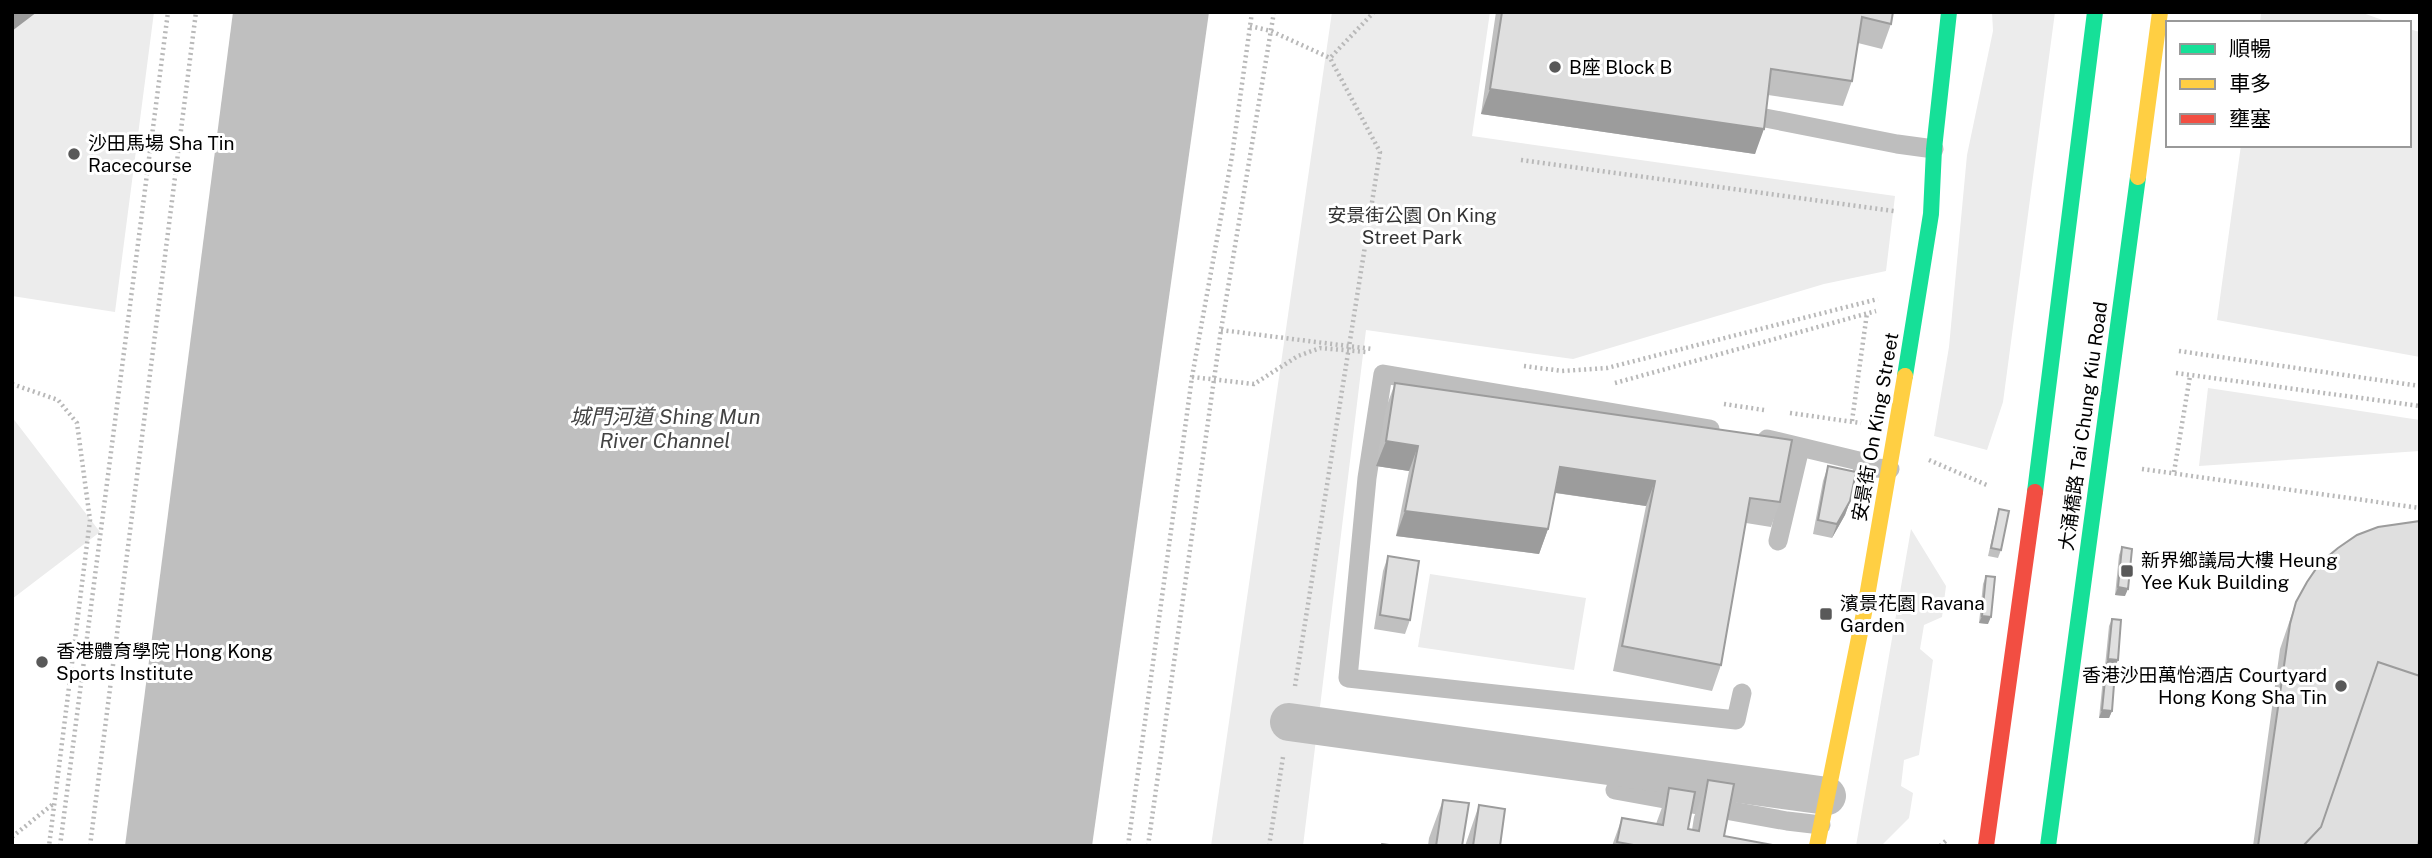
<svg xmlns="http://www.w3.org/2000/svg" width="2432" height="858" font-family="'Public Sans','Noto Sans TC',sans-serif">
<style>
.green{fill:#ececec}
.water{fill:#bfbfbf}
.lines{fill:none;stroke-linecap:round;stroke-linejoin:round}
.path{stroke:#b9b9b9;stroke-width:4.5;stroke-dasharray:2 3.5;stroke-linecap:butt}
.lane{stroke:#bebebe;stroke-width:19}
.street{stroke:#bebebe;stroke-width:38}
.fast{stroke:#16e098;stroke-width:16}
.slow{stroke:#ffcf43;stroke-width:16}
.jam{stroke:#f24e42;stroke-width:16}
.wall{fill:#c0c0c0}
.shaded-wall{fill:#9c9c9c}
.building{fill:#dfdfdf;stroke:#9c9c9c;stroke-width:2}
.poi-dot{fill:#595959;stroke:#fff;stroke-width:2.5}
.labels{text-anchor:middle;stroke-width:6;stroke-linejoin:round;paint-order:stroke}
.poi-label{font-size:19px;fill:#000;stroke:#fff;text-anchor:start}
.park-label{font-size:19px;fill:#333;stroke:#fff}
.street-label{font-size:19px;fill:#000;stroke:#fff}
.water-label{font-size:21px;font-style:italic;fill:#444;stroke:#fff}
</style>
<rect width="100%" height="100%" fill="#fff"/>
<path class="green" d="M12,12h142l-39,300 -103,-16z
M1332,12h158l-18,124 423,60 -9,75 -62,13 -251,75 -207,-29 -63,516h-92z
M1992,12h63l-52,390 -16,48 -53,-14 15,-89 18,-192 26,-124z
M2261,12h99l31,11h-131z
M2409,29l11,3v325l-203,-37 24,-175h168z
M2208,388l212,32v31l-221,15z
M12,417l88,115 -88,67z
M1911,529l35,57 -4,31 -18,8 -4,24 13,11 -14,95 -15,5 -3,26 12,7 -4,25 -28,28h-25z
M1430,574l156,24 -12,72 -156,-23z"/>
<path class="water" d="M233,12h976l-117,834h-967z"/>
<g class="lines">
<path class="path" d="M1250,26l21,5 59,27
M1521,160l373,51
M1221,330l151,19
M2179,351l241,35
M1524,366l38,5 45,-3 271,-69
M2176,373l244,33
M1192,377l62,7 44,-28 22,-8 46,4
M1615,383l261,-72
M12,384l46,16 19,23 13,97 -41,326
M1724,404l40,6
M1790,413l71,10
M1852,421l15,-108
M1929,460l60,26
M2142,469l278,39
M2174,472l16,-96
M1295,686l85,-534 -50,-94 44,-46
M12,837l41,-33
M60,846l108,-834
M90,846l106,-834
M1128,846l64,-469 40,-221 20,-144
M1148,846l73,-516 53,-318
M1269,846l14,-89
M1940,846l8,-7"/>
<path class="lane" d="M1760,117l137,27 37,5
M1710,429l-327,-55 -16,104 -19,200 388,42 6,-27
M1767,439l96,23 -1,5 28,2
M1778,541l22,-93
M1615,790l172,31 34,4"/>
<path class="street" d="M1289,722l538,74"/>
<path class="fast" d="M1905,376l26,-162 3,-65 15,-137
M2035,492l60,-480
M2048,846l90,-669"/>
<path class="slow" d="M2138,177l22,-165
M1817,846l48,-238 40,-232"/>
<path class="jam" d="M1986,846l49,-354"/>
</g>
<path class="wall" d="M1496,12h397l-2,12 -9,25 -24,-6 -6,38 -9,25 -75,-11 -13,59 -274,-40z
M1395,383l385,119 -9,25 -25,-4 -25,142 -9,26 -99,-20 33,-165 -91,-13 -7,36 -9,25 -143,-18 13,-65 -33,-5 10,-58z
M1828,466l22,35 -5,14 -13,23 -19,-4 10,-53z
M1999,509l2,41 -3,8 -10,-2 9,-40z
M2122,547l3,49 -10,-1 4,-40z
M1388,556l22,64 -5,14 -31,-5 9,-58z
M1986,576l2,48 -9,-1 4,-39z
M2296,602l124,244h-167l27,-197z
M2112,619l3,48 -10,-1 4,-40z
M2106,670l6,41 -3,7h-10l4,-40z
M1708,780l16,56 54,10h-166l10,-28 34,6 13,-36 19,41 4,1 2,-13z
M1443,800l19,46h-34l1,-8z
M1479,805l21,41h-35z"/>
<path class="shaded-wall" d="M13,12h24l-25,19z
M1490,89l274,40 -9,25 -274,-40z
M1386,441l32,5 -9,25 -33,-5z
M1560,467l95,14 -9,25 -96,-14z
M1850,501l-5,14 -13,23 5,-14z
M1405,511l143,18 -9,25 -143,-18z
M2118,587l10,2 -3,7 -10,-1z
M1982,616l9,1 -3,7 -9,-1z
M2108,659l10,1 -3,7 -10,-1z
M2102,710l10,1 -3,7h-10z"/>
<path class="building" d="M1502,12h391l-2,12 -29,-7 -10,64 -81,-12 -7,60 -274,-40z
M1395,383l397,57 -12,62 -30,-4 -29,167 -99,-19 33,-165 -95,-14 -12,62 -143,-18 13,-65 -32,-5z
M1828,466l28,6 -6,29 -13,23 -19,-4z
M1999,509l10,2 -8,39 -10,-2z
M2420,521v155l-42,-14 -57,165 -18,19h-45l32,-222 6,-22 11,-20 13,-19 18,-15 19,-13 21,-8z
M2122,547l10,2 -4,40 -10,-2z
M1388,556l31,5 -9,59 -30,-5z
M1986,576l9,1 -4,40 -9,-1z
M2112,619l9,1 -3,40 -10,-1z
M2378,662l42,14v158l-2,12h-115l18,-19z
M2106,670l9,1 -3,40 -10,-1z
M1708,780l26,4 -10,52 54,10h-139l-22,-4 5,-24 41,7 6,-37 26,4 -7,37 11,2z
M1443,800l26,3 -7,43h-26z
M1479,805l26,4 -5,37h-27z
M1382,844l14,2h-15z"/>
<g class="poi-dot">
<circle cx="1555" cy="67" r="7"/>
<circle cx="74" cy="154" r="7"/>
<rect x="2120" y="564" width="14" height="14" rx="3.5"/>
<rect x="1819" y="607" width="14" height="14" rx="3.5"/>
<circle cx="42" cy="662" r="7"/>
<circle cx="2341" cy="686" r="7"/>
</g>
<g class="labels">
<g class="poi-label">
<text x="1569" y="74">B座 Block B</text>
<text x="88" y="150">沙田馬場 Sha Tin<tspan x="88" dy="22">Racecourse</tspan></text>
<text x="2141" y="567">新界鄉議局大樓 Heung<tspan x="2141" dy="22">Yee Kuk Building</tspan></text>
<text x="1840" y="610">濱景花園 Ravana<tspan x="1840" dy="22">Garden</tspan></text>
<text x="56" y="658">香港體育學院 Hong Kong<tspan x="56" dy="22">Sports Institute</tspan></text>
<text x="2327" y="682" text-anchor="end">香港沙田萬怡酒店 Courtyard<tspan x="2327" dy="22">Hong Kong Sha Tin</tspan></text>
</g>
<g class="park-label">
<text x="1412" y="222">安景街公園 On King<tspan x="1412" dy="22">Street Park</tspan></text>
</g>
<g class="street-label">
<text transform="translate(2083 426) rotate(-82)" y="7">大涌橋路 Tai Chung Kiu Road</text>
<text transform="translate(1875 427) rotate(-80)" y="7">安景街 On King Street</text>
</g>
<g class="water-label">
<text x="665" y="424">城門河道 Shing Mun<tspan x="665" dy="24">River Channel</tspan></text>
</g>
</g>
<rect width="2432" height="858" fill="none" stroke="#000000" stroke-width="28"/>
<rect x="2166" y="21" width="245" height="126" fill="#ffffff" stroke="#999999" stroke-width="2"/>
<rect x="2180" y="44" width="35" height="10" fill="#16e098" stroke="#999999" stroke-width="2"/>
<text x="2229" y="56" font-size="21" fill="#000000">順暢</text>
<rect x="2180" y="79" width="35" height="10" fill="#ffcf43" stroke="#999999" stroke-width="2"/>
<text x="2229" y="91" font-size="21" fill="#000000">車多</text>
<rect x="2180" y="114" width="35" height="10" fill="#f24e42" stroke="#999999" stroke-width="2"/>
<text x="2229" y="126" font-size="21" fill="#000000">壅塞</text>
</svg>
